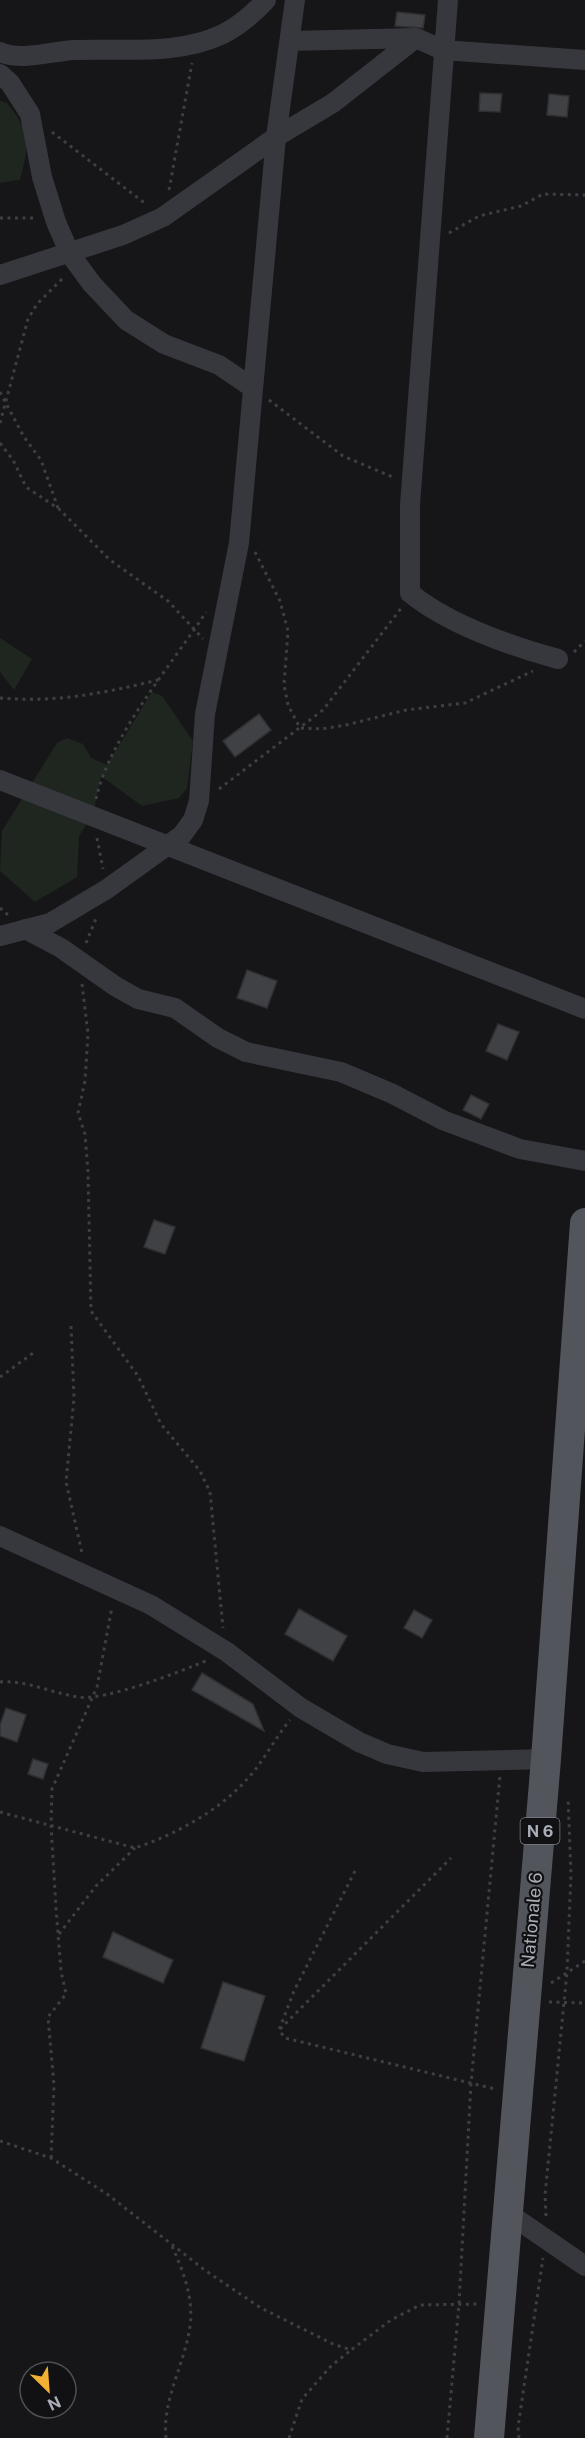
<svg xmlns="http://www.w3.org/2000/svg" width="585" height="2438" font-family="'Public Sans',sans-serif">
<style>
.green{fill:#1e261f}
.building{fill:#404145;stroke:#303034;stroke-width:1.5}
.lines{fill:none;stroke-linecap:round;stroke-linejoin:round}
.path{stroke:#3d3f44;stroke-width:3;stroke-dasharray:3 4.5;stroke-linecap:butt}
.minor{stroke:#37383d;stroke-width:20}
.primary{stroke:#53555c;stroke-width:30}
.labels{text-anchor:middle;stroke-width:4.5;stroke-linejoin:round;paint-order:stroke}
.shield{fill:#111113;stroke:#7b7e86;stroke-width:1.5}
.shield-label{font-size:16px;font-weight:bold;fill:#a8adb8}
.street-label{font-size:18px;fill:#a8adb8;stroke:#111113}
</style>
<rect width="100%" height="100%" fill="#161618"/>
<path class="green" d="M0,101l7,2c25,31 22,41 13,77l-20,3z
M0,638l32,21 -18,31 -14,-18z
M152,692l10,4 31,45 -6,47 -8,10 -37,8 -41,-30 -8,38 -14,22 -2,41 -42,25 -35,-31 2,-40 55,-88 10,-5 16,6 8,14 16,7z"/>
<path class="building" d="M397,12l28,3 -2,13 -28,-2z
M480,93l22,1 -2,18 -21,-1z
M549,94l20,2 -2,21 -20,-2z
M259,714l12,16 -36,27 -12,-16z
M247,970l30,11 -10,27 -30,-10z
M498,1024l21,8 -12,28 -21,-9z
M471,1095l18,9 -8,15 -18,-9z
M154,1220l21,7 -10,27 -21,-7z
M299,1609l48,27 -14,25 -48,-27z
M414,1610l18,10 -10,18 -18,-10z
M202,1673l51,31 11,27 -72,-41z
M6,1708l20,7 -9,27 -17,-6v-11z
M33,1759l15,5 -5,15 -15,-5z
M113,1932l60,28 -10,23 -60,-26z
M223,1982l42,14 -21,65 -43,-13z"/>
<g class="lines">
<path class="path" d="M52,132l95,73
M169,190l23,-127
M0,218h37
M449,233l30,-17 42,-10 22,-12 42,1
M0,392l24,45 17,23 17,48
M269,400l74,56 52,22
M0,423l28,-104 9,-15 27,-27
M0,443l13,17 13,27 33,22 51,51 58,41 35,38
M255,552l25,49 8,30 -4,54 4,20 12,23 22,1 24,-4 60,-15 59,-7 68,-32
M574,652l11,-11
M0,698c55,5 105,-5 158,-18
M219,789l104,-79 79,-103
M96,799c14,-63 75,-133 110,-187
M97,838l6,31
M0,908l8,7
M86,943l11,-27
M82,984l6,50 -3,47 -7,32 7,21 3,38 3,139 47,65 23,48 39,47 10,21 13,136
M71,1326l3,72 -8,84 16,71
M0,1377l36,-26
M0,1682c27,-2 51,11 78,15 28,4 101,-25 130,-37
M0,1812l135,36c40,-13 87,-39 114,-71 16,-18 26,-39 41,-57
M355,1871l-61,120 -15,39 6,8 210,51
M59,1934l37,-48 39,-38
M551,1983l34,-22
M549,2002l36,1
M280,2029l171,-171
M0,2141l51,17 56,36 99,77 55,37 72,36 18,6 40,-30 29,-15 59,-1
M51,2158l3,-73 -6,-68 18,-23 -5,-23 -5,-63 -5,-83 1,-36 45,-102 15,-80
M546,2216l-1,-21 22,-223 4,-98 -3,-76
M166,2438c-4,-39 19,-74 24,-112 4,-28 -7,-55 -18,-80
M289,2438l13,-39 30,-34 18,-14
M447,2438l12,-134 12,-221 29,-307
M519,2438l-1,-11 25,-169"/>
<path class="minor" d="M448,0l-38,505v88c38,31 101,53 148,66
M290,41l126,-3 27,12 142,10
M0,52c22,9 49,0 73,-2 48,-2 105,6 150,-16 16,-8 31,-21 43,-34
M0,74l10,9 20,31 12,63 14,45 14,32 22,30 34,36 38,24 55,21 34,23
M0,275l123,-40 40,-18 113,-80 57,-34 83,-65
M0,780l585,229
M25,929l36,19 54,38 23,13 37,9 43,30 28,14 95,20 52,22 52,27 75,28 65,12
M0,936l50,-13 57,-34 75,-54 11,-15 6,-19 6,-87 34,-171 37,-406 19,-137
M0,1536l151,69 76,47 74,56 58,34 28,12 36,8 123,-3
M508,2213l77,53"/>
<path class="primary" d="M489,2438l57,-679 39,-536"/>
</g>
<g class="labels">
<rect class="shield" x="520.5" y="1818" width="39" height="26" rx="4.5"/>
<g class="shield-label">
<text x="540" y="1837">N 6</text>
</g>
<g class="street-label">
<text transform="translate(532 1920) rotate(-85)" y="6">Nationale 6</text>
</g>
</g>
<g transform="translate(48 2390) rotate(155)"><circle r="28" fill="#111113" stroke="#4d4f55" stroke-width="1.5"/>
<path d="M0-4.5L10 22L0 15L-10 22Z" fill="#f2b134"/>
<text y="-9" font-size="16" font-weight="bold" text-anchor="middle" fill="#a8adb8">N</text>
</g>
</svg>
